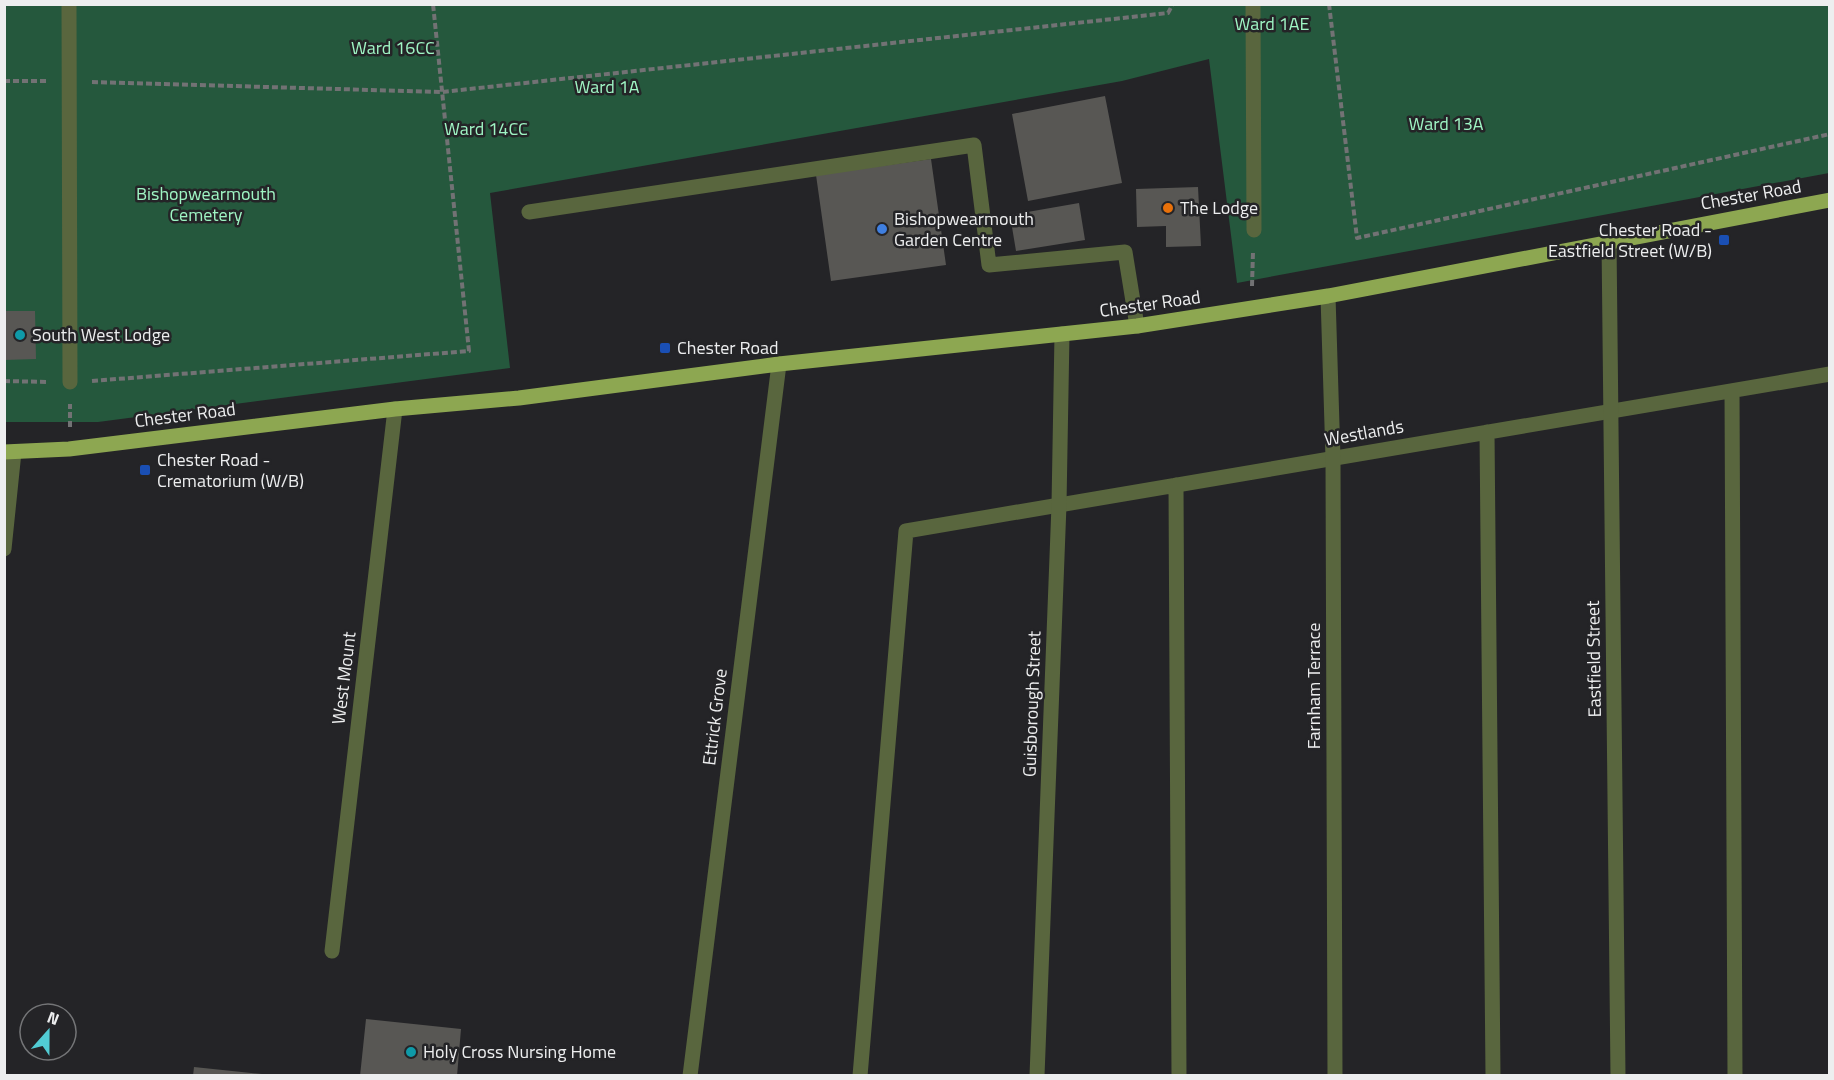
<svg xmlns="http://www.w3.org/2000/svg" width="1834" height="1080" font-family="'Titillium Web',sans-serif">
<style>
.green{fill:#25583d}
.building{fill:#585754}
.lines{fill:none;stroke-linecap:round;stroke-linejoin:round}
.path{stroke:#727274;stroke-width:4;stroke-dasharray:6 3;stroke-linecap:butt}
.service{stroke:#59663e;stroke-width:15}
.minor{stroke:#59663e;stroke-width:15}
.tertiary{stroke:#59663e;stroke-width:15}
.primary{stroke:#8da751;stroke-width:15}
.food-dot{fill:#e8710a;stroke:#242427;stroke-width:2}
.shop-dot{fill:#3f7fe0;stroke:#242427;stroke-width:2}
.transit-dot{fill:#1a4fb4;stroke:#242427;stroke-width:2}
.culture-dot{fill:#0f9aa8;stroke:#242427;stroke-width:2}
.labels{text-anchor:middle;stroke-width:5;stroke-linejoin:round;paint-order:stroke}
.park-label{font-size:18px;fill:#9ff5c4;stroke:#242427}
.street-label{font-size:18px;fill:#edeeef;stroke:#242427}
.poi-label{font-size:18px;fill:#edeeef;stroke:#242427;text-anchor:start}
</style>
<rect width="100%" height="100%" fill="#242427"/>
<path class="green" d="M5,5h1824v168l-592,110 -28,-224 -87,22 -632,112 20,175 -412,54h-93z"/>
<path class="building" d="M1105,96l17,87 -94,18 -16,-87z
M931,159l15,106 -115,16 -15,-106z
M1198,187l3,59 -35,1v-21l-29,1 -1,-38z
M1079,203l6,37 -69,11 -6,-36z
M4,311h31l1,48 -32,1z
M366,1019l95,10 -4,47h-97z
M194,1067l68,7v2h-69z"/>
<g class="lines">
<path class="path" d="M1329,4l28,234 473,-104
M4,81h42
M92,82l350,10 726,-79 5,-9
M1252,286l1,-34
M4,381l45,1
M92,381l377,-30 -36,-347
M70,427v-23"/>
<path class="service" d="M69,4l1,378
M1253,4l1,226
M529,212l445,-67 15,120 136,-13 12,74
M1732,391l3,685
M1487,432l6,644
M1176,485l3,591
M860,1076l46,-545 924,-157"/>
<path class="minor" d="M1609,241l9,835
M1328,296l5,162 2,618
M4,549l10,-97
M332,951l63,-542
M1037,1076l22,-571 3,-171"/>
<path class="tertiary" d="M690,1076l89,-712"/>
<path class="primary" d="M4,452l65,-3 326,-40 124,-11 260,-34 358,-38 191,-30 502,-96"/>
</g>
<circle class="food-dot" cx="1168" cy="208" r="6"/>
<circle class="shop-dot" cx="882" cy="229" r="6"/>
<g class="transit-dot">
<rect x="1718" y="234" width="12" height="12" rx="3"/>
<rect x="659" y="342" width="12" height="12" rx="3"/>
<rect x="139" y="464" width="12" height="12" rx="3"/>
</g>
<g class="culture-dot">
<circle cx="20" cy="335" r="6"/>
<circle cx="411" cy="1052" r="6"/>
</g>
<g class="labels">
<g class="park-label">
<text x="1272" y="30">Ward 1AE</text>
<text x="393" y="54">Ward 16CC</text>
<text x="607" y="93">Ward 1A</text>
<text x="1446" y="130">Ward 13A</text>
<text x="486" y="135">Ward 14CC</text>
<text x="206" y="200">Bishopwearmouth<tspan x="206" dy="21">Cemetery</tspan></text>
</g>
<g class="street-label">
<text transform="translate(1751 195) rotate(-10)" y="6">Chester Road</text>
<text transform="translate(1150 304) rotate(-8)" y="6">Chester Road</text>
<text transform="translate(185 415) rotate(-7)" y="6">Chester Road</text>
<text transform="translate(1364 433) rotate(-10)" y="6">Westlands</text>
<text transform="translate(1594 659) rotate(-91)" y="6">Eastfield Street</text>
<text transform="translate(344 678) rotate(-83)" y="6">West Mount</text>
<text transform="translate(1314 686) rotate(-90)" y="6">Farnham Terrace</text>
<text transform="translate(1032 704) rotate(-88)" y="6">Guisborough Street</text>
<text transform="translate(715 717) rotate(-83)" y="6">Ettrick Grove</text>
</g>
<g class="poi-label">
<text x="1180" y="214">The Lodge</text>
<text x="894" y="225">Bishopwearmouth<tspan x="894" dy="21">Garden Centre</tspan></text>
<text x="1712" y="236" text-anchor="end">Chester Road -<tspan x="1712" dy="21">Eastfield Street (W/B)</tspan></text>
<text x="32" y="341">South West Lodge</text>
<text x="677" y="354">Chester Road</text>
<text x="157" y="466">Chester Road -<tspan x="157" dy="21">Crematorium (W/B)</tspan></text>
<text x="423" y="1058">Holy Cross Nursing Home</text>
</g>
</g>
<rect width="1834" height="1080" fill="none" stroke="#edeeef" stroke-width="12"/>
<g transform="translate(48 1032) rotate(21)"><circle r="28" fill="#242427" stroke="#747577" stroke-width="1.5"/>
<path d="M0-4.5L10 22L0 15L-10 22Z" fill="#51ccd4"/>
<text y="-9" font-size="16" font-weight="bold" text-anchor="middle" fill="#edeeef">N</text>
</g>
</svg>
